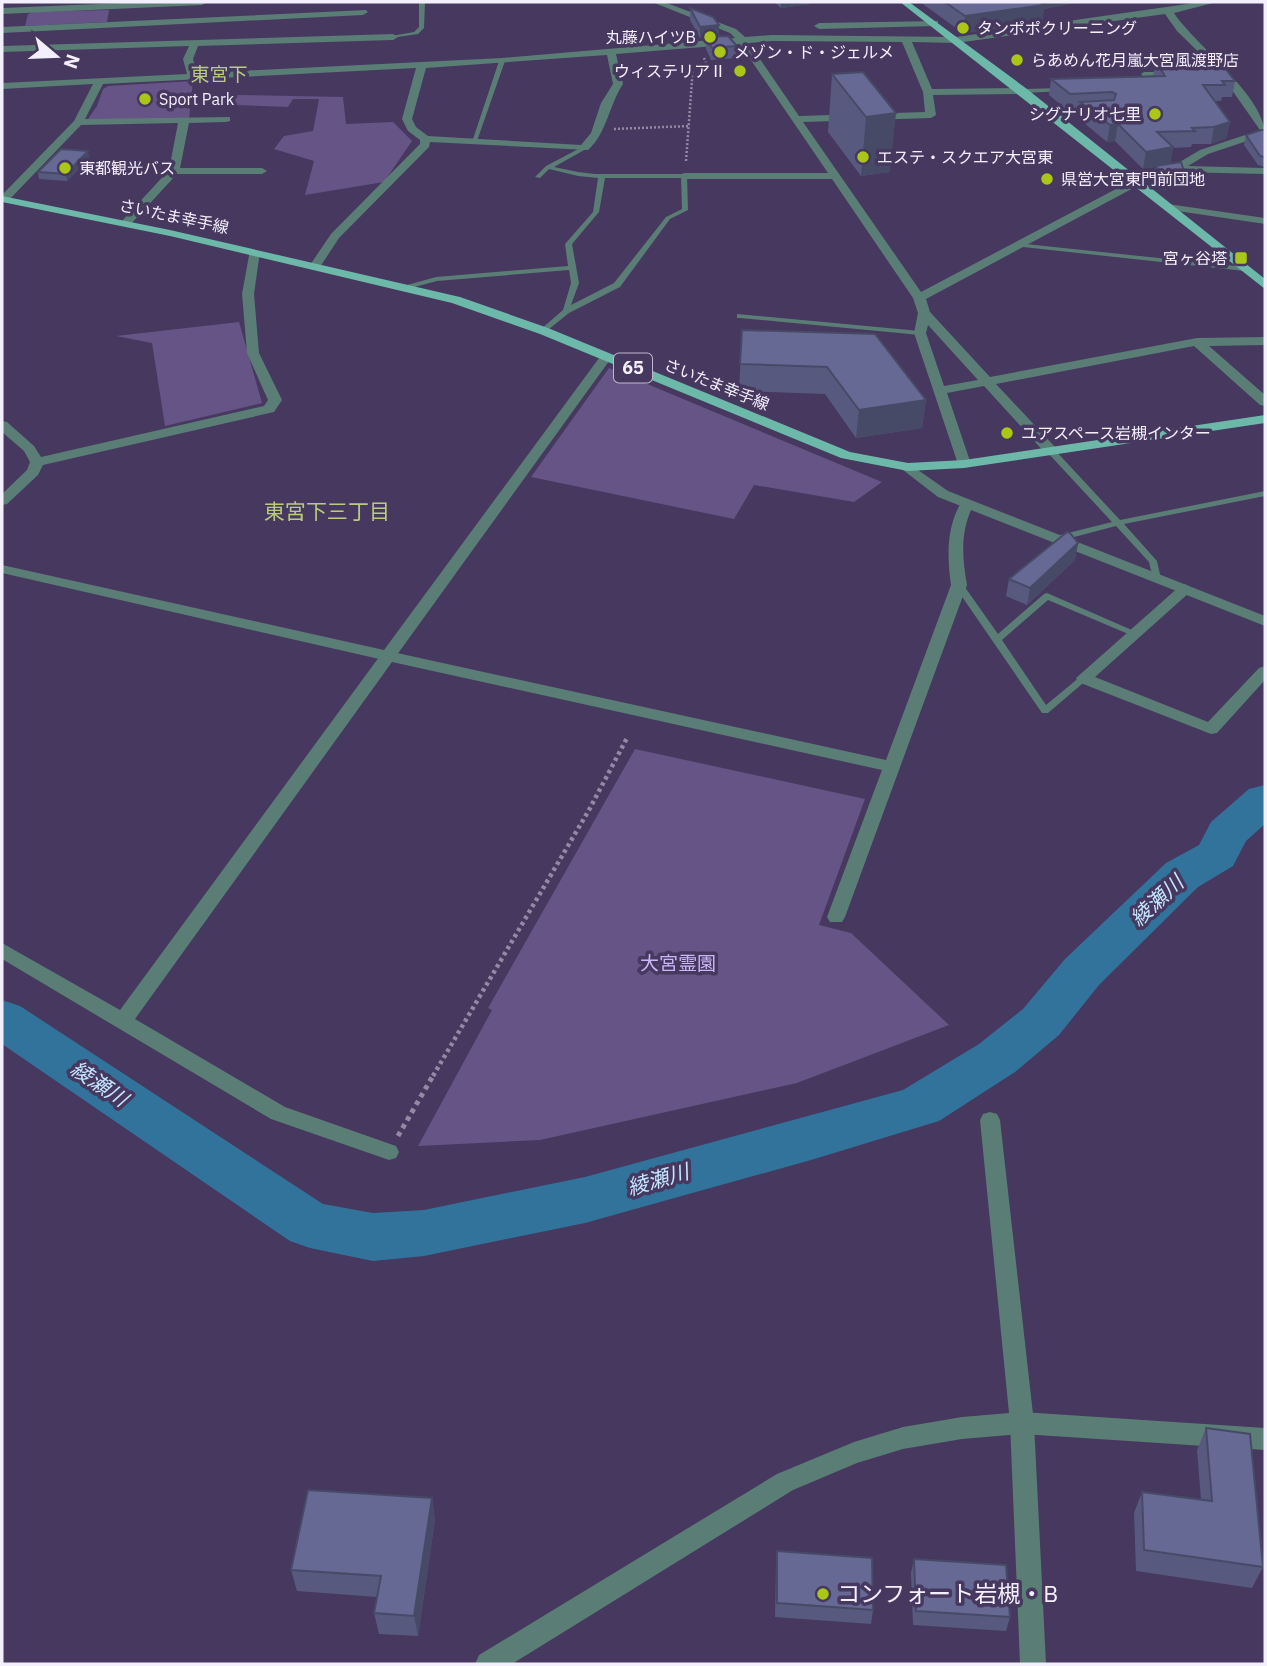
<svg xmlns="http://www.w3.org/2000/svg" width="1267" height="1666" font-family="'IBM Plex Sans','Noto Sans JP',sans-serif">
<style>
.green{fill:#655485}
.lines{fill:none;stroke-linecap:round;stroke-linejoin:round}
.river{fill:#32739c;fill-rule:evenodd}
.path-far2{stroke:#9389a5;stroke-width:2.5;stroke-dasharray:2 2;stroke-linecap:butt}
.path-far1{stroke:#9389a5;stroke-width:4.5;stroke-dasharray:3.5 3.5;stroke-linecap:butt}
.path{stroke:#9389a5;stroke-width:5;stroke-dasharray:4.5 4.5;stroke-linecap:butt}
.service{fill:#5a7d75;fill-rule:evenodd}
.minor{fill:#5a7d75;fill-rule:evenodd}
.tertiary{fill:#5a7d75;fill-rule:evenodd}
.primary{fill:#6cb8a9;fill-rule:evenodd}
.wall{fill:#575a7e}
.shaded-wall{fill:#474a67}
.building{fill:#656993;stroke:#474a67;stroke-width:2}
.poi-dot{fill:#aac717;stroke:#46385e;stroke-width:2.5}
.labels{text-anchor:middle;stroke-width:7;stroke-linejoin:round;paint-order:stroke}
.far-poi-label{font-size:16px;fill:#f3effd;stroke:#46385e;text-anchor:start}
.far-street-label{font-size:16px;fill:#f3effd;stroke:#46385e}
.shield{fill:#46385e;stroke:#bfb8cd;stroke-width:2}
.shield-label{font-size:18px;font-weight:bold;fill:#f3effd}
.far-quarter-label{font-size:19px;fill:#b9cb80;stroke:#46385e}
.park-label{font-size:19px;fill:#cbb4f8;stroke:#46385e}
.neighbourhood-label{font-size:21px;fill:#b9cb80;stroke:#46385e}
.water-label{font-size:21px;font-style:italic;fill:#c4e6fe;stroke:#46385e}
.near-poi-label{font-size:23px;fill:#f3effd;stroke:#46385e;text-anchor:start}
</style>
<rect width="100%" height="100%" fill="#46385e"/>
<path class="green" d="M109,10l-2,12 -82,4 3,-12 5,-2z
M193,81l-4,38h-101l9,-13 6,-17 5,-3z
M236,95l107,2 3,27 47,-2 19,19 -28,41 -79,13 9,-34 -40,-12 10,-13 29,-5 6,-32h-26l-5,8 -54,-2z
M239,322l23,81 -97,23 -13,-83 -36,-7z
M609,368l273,114 -28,20 -100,-17 -20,34 -203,-42z
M635,749l230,50 -46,126 32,8 98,92 -152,58 -257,57 -122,6 74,-136 -4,-2z"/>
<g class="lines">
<path class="river" d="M1265,785v39l-19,17 -13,25 -35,21 -99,98 -40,50 -44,37 -76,49 -128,39 -226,63 -161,33 -51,5 -63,-13 -20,-7 -288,-197v-44l18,6 303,198 50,9 51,-3 161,-33 318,-87 76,-46 44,-35 42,-50 101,-96 33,-18 12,-23 38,-33z"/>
<path class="path-far2" d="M614,129l76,-3
M686,161l7,-94h14l-3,-9"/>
<path class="path-far1" d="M433,1076l156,-266 38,-72"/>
<path class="path" d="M398,1136l36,-62"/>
<path class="service" d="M419,2h6l-1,26 -6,6 -27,4v-2l23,-4 5,-5z
M502,59l3,2 -28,80 -5,1 27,-81z
M1169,72v2l-2,1 -19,1 8,12 -3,2 -2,-1 -10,-15 3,-2z
M1063,88l3,2 -1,1 -42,2 -3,-2 3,-2z
M1093,111l3,2 -1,1 -42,3 -3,-2 3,-2z
M584,146l2,1v2l-32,18 24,5 17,2h89l3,2 1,34 -18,9 -50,68 -51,26 -25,20h-3v-4l22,-19 8,-27 -2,-13 -132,11 -30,8v-4l29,-8 132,-11 -3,-22 28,-32 5,-34 -20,-2 -29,-7 -9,9 -5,-1 11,-11zM605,178h76l1,31 -16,8 -52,66 -43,22 8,-22 -7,-39 27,-32z
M1015,243l230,24 4,2 -4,2 -232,-25v-2z
M737,314l183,17 4,2 -4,2 -180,-17h-3z
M1048,449h6l66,71 145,-29v5l-141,28 33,37 4,18 -4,3 -4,-3 -4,-17 -33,-36 -57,15 -3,-1v-4l56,-14 -64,-69z
M959,582l3,1 36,51 46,-40 3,-1 94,41 -5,3 -3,-1 -85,-36 -46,40 44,65 35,-29 3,-1 5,3 -41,35h-6l-88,-128z"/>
<path class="minor" d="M147,2h60l-5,3 -200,9v-6z
M652,2h12l72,27 9,8 27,-2 184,2 245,-35h16l-43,11c22,33 91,83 91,122l-57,19 -20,12 77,2v6l-89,-2 -38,7 4,3 -1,2 -215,115 4,13 60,65 207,-39 68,-1v8l-56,1 56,49v11l-5,-1 -66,-59 -198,38 60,64 2,3 -7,4 -5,-1 -62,-68 -37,7 24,71 -7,4 -5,-1 -45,-134 4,-20 -5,-15 -81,-119h-148l-5,-3 5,-3h144l-88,-129 -124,10 7,30c-14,21 -16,49 -35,66l-158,-8 -1,5 -90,91 -19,29 -4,2 -6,-4 21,-31 89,-90v-4l-12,-9 -6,-12 14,-51 -313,16 -18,35 145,-2v4l-4,1 -37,1 -9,45h82l5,3 -5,3h-85l-48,52h-8v-4l48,-52 9,-47 -97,2 -73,76 -6,1v-7l72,-74 19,-37 -91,5v-6l185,-9 -4,-15 6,-13 -187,6v-6l391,-12 5,3 -5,3 -195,6 -5,13 4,14 305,-15 233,-20 -5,-5zM1165,14l12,17 43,42 40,57 -60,20 -27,16 -46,9v4l6,1 -212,112 -118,-170 128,-4 5,-3 -3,-20 90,-1 5,-3 -5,-3 -91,1 -20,-47 44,1zM772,41l130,1 21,50 2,20 -126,4 -50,-73zM607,55l6,29 -12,19 -10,30 -10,12 -153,-9 -12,-9 -4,-8 14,-51zM928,325l50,55 -34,6 -18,-53z
M366,10l2,2 -5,3 -361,18v-6z
M938,21v4l-3,1 -116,3 -5,-3 5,-3z
M1168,204l97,14v6l-101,-15v-4z
M250,250l10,2 -6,42 5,59 23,47 -8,12 -231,53 -5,10 -31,29 -5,1v-11l25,-24 3,-8 -6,-11 -22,-19v-11l5,1 27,24 7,11 223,-51 4,-6 -21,-47 -5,-59z
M967,500l7,4c-14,26 -12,53 -7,81l-122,332 -3,5h-12l-3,-5 55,-147 -490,-108 -257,357 150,88 111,39 3,6 -3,6 -7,2 -118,-41 -269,-160v-16l118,67 262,-357 6,-2 498,109 65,-175c-4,-29 -5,-58 11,-84z
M1185,584l8,5 -3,3 -95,85 113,45 51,-54 6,-2v14l-48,53 -6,1 -133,-52 -2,-4 104,-92z
M990,1112l7,2 3,6 34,303 12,241h-26l-10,-241 -30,-303 3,-6z"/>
<path class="tertiary" d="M606,353l6,4 -218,302 -6,2 -386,-88v-8l382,85 218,-296z
M908,463l40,28 317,125v10l-327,-129 -35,-27v-6z
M1022,1412l243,16v22l-243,-16 -60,5 -59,10 -46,14 -64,27 -281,174h-37l4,-9 298,-181 77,-32 49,-15 59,-10z"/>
<path class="primary" d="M900,2h9l118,87 238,190v10z
M2,196l168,34 290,67 88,31 302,124 58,11 56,-3 301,-45v8l-301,45 -56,3 -67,-13 -301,-124 -88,-31 -282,-67 -168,-34z"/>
</g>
<path class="wall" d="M774,2h43h-7v2l-29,4z
M920,2h156l-1,1 -31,6 -2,13 -79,11z
M690,8l29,17v11l18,10 -1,12 -25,2 -5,-11v-11h-6l-10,-18z
M1156,62l79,19 -3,16h-10l-1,4h-6l15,21 -4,16 -15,6h-19l-1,3 -18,1 -3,16 13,23 -21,3 -10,-11 3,-12 -12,2 -28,-28 -8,1 -29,-24 1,-9 -12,1 -18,-15 2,-16 102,-3z
M863,72l27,100 -29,4 -33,-44 4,-58z
M1265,130v37l-7,-2 -14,-20 2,-10z
M90,158l-23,23 -28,-2 -1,-7z
M742,330l184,70 -4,28 -66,10 -31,-44 -86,-3z
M1078,543l-3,17 -48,45 -21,-9 3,-17z
M1206,1428l57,139 -11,21 -116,-17 -2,-58 8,-21 59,8 -4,-50z
M432,1498l3,22 -17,116 -39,-2 -5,-21 3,-16 -80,-6 -6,-21z
M777,1551l96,59 -2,14 -96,-7 1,-52z
M914,1559l96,58 -4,14 -93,-6 -2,-52z"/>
<path class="shaded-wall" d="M781,2h36h-7v2l-29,4z
M1028,2h48l-1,1 -31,6 -2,13 -79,11 2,-17z
M719,25v12l-19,1v-11z
M896,113l-6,59 -29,4 5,-59z
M1230,122l-4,16 -15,6 3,-17z
M1118,124l-3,17 -8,1 3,-17z
M1173,147l-3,17 -27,5 3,-17z
M88,151l2,7 -23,23 -1,-7z
M1185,174l-2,13 -21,3 3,-14z
M926,400l-4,28 -66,10 3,-28z
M1078,543l-3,17 -48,45 3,-17z
M432,1498l3,22 -17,116 -4,-20z"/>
<path class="building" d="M945,2h94l5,3 -79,11z
M690,8l23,9 6,8 -19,2z
M728,36l9,10 -25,2 -6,-11z
M1218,59l17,22h-13l3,4h-22l27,37 -16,5 -22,1 3,3 -38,1 16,15 -27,5 -28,-28 -8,1 -30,-23 34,-2 2,-6 -4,-2 -42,2 -19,-15 114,-3 -9,-14z
M863,72l33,41 -30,4 -34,-43z
M1261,130h4v27l-5,-1 -14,-21z
M61,149l27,2 -22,23 -28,-2z
M1181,162l4,12 -20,2 -10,-10z
M742,330l133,4 51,66 -67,10 -32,-43 -87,-3z
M1067,532l3,1 8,10 -48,45 -21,-9z
M1206,1428l44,6 13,133 -119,-17 -2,-58 70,9z
M308,1490l124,8 -18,118 -40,-3 7,-37 -90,-6z
M777,1551l95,7 1,52 -96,-7z
M914,1559l92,6 4,52 -94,-6z"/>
<g class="poi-dot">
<circle cx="963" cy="28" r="7"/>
<circle cx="710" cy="37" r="7"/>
<circle cx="720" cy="52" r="7"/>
<circle cx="1017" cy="60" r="7"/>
<circle cx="740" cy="71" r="7"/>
<circle cx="145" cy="99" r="7"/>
<circle cx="1155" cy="114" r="7"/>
<circle cx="863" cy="157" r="7"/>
<circle cx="65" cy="168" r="7"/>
<circle cx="1047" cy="179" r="7"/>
<rect x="1234" y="251" width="14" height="14" rx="3.5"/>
<circle cx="1007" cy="433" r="7"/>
<circle cx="823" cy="1594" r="7"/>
</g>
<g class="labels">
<g class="far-poi-label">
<text x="977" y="34">タンポポクリーニング</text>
<text x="696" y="43" text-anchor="end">丸藤ハイツB</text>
<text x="734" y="58">メゾン・ド・ジェルメ</text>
<text x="1031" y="66">らあめん花月嵐大宮風渡野店</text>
<text x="726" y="77" text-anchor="end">ウィステリアⅡ</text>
<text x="159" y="105">Sport Park</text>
<text x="1141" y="120" text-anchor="end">シグナリオ七里</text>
<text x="877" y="163">エステ・スクエア大宮東</text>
<text x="79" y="174">東都観光バス</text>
<text x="1061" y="185">県営大宮東門前団地</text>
<text x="1227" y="264" text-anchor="end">宮ヶ谷塔</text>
<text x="1021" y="439">ユアスペース岩槻インター</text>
</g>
<g class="far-street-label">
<text transform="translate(174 216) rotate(12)" y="6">さいたま幸手線</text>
<text transform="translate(717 384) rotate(22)" y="6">さいたま幸手線</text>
</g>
<rect class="shield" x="614" y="353.5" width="38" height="29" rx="5"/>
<g class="shield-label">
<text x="633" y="374">65</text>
</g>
<g class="far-quarter-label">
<text x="219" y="81">東宮下</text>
</g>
<g class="park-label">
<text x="678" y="970">大宮霊園</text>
</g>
<g class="neighbourhood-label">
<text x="327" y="519">東宮下三丁目</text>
</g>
<g class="water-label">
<text transform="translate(1157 901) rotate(-43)" y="7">綾瀬川</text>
<text transform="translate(99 1084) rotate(34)" y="7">綾瀬川</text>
<text transform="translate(658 1180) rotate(-16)" y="7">綾瀬川</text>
</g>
<g class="near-poi-label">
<text x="837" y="1602">コンフォート岩槻・B</text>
</g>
</g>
<rect width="1267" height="1666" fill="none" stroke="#f3effd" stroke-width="7"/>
<g transform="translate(56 56) rotate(109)" stroke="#46385e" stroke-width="5" paint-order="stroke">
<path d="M0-5L12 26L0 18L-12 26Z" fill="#f3effd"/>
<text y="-10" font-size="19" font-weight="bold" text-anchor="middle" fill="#f3effd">N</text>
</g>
</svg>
